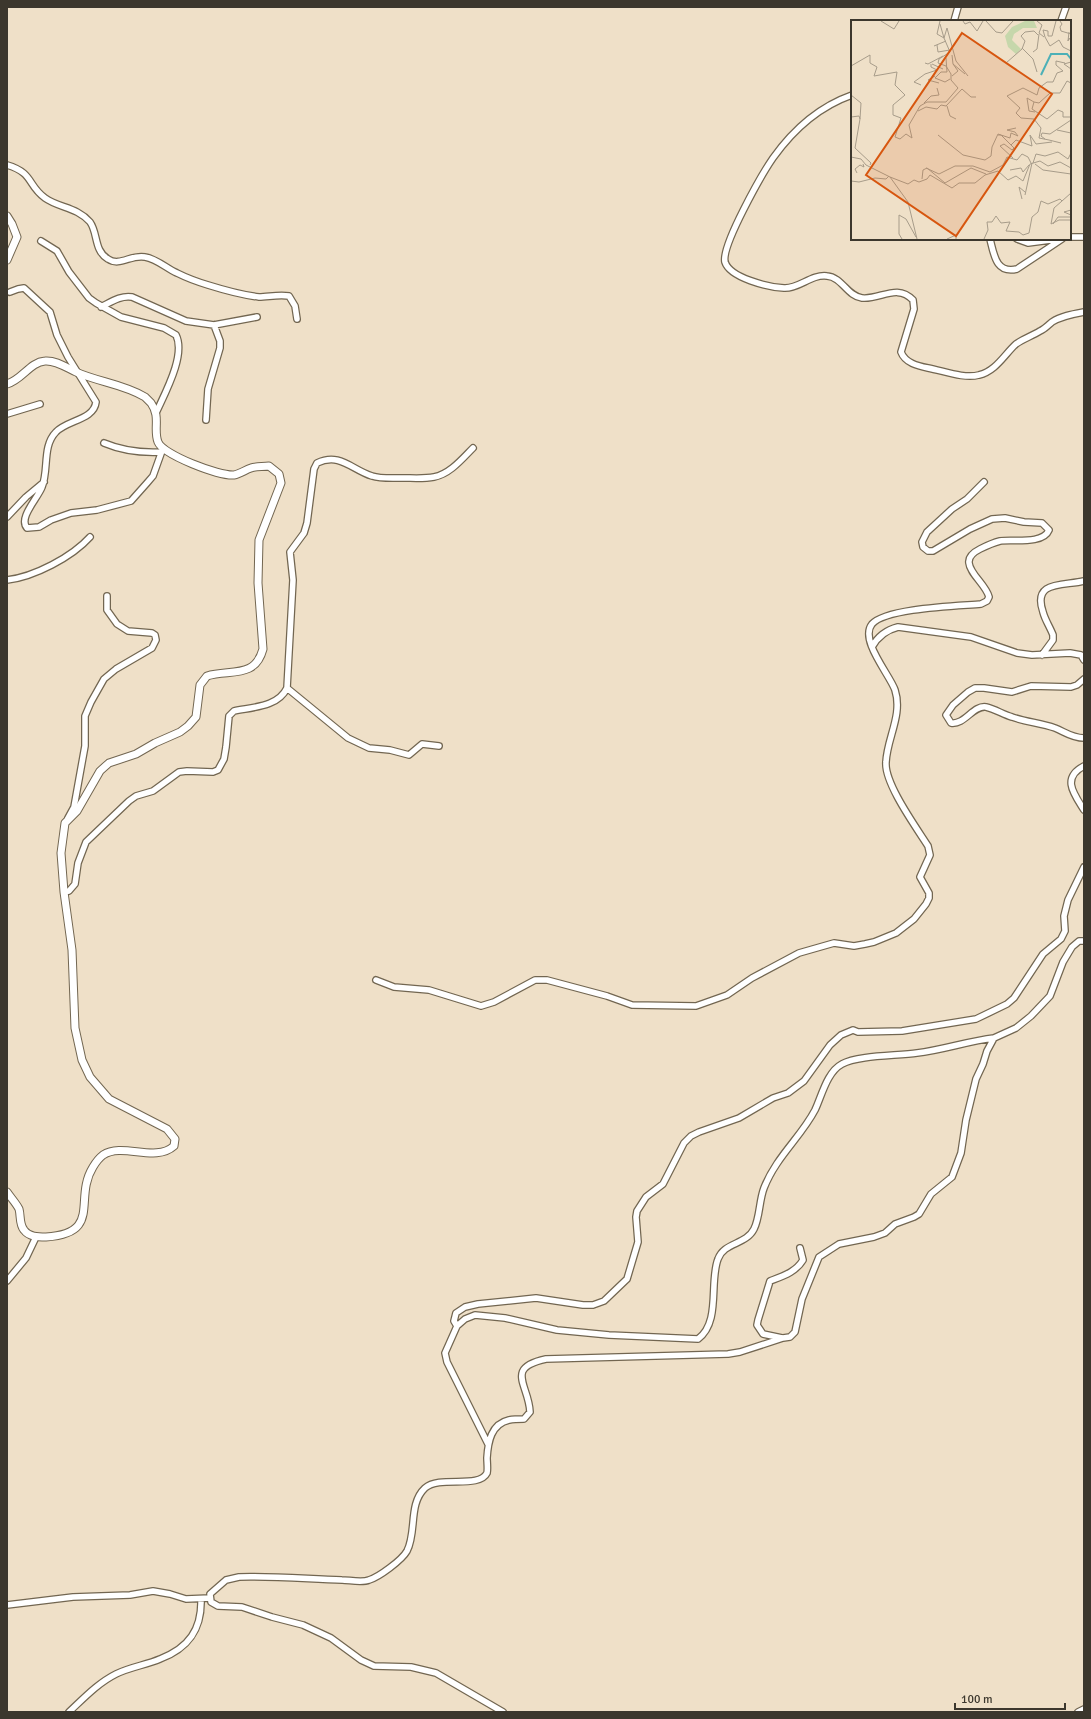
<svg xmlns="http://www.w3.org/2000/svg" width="1091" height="1719" font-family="Signika,sans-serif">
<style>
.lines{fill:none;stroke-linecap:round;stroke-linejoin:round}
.minor-casing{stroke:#726651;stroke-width:8}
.tertiary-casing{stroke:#726651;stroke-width:9}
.minor{stroke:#fff;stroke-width:5.5}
.tertiary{stroke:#fff;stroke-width:7}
.inset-river{fill:none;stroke:#4cb0b7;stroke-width:2}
.inset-road{fill:none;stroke:#a79c8a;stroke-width:1}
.view{fill:#d7560f;fill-opacity:0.15;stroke:#d7560f;stroke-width:2}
.inset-edge{fill:none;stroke:#3c372d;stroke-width:2}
</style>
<rect width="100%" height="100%" fill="#efe0c8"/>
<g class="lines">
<g class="minor-casing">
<path id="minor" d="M954,21l4,-14
M1061,21l5,-14
M852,95c-34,12 -59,35 -79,63 -11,16 -52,88 -48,104 5,16 43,25 59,26 15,1 27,-14 43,-12 15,1 20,20 35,22 18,2 35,-15 51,2l1,9 -13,43c4,11 17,14 27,16 16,3 36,11 51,7 17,-4 25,-20 37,-31 7,-5 16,-8 24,-13 5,-2 8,-6 12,-9 9,-6 21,-8 32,-10
M7,165c27,8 20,20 38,33 14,10 32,9 45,24 8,11 4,29 18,37 12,8 23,-5 37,-2 12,2 21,11 32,16 10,5 21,9 31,12 16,5 34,10 51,12 9,0 20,-3 30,-1l6,10 2,13
M1070,237h14
M990,239c4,16 6,35 27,30l45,-30
M1017,239l11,4 30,-4
M41,241l16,10 12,21 20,26 7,5 25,14 43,11 12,7c10,20 -11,58 -20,78
M10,292l8,-3 6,-1 26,24 7,23 11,22 28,45c-2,18 -29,18 -40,30 -14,14 -7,38 -14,55 -4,11 -24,31 -15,41l12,-1 12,-7 20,-7 26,-3 34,-9 16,-18 6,-7 10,-28
M101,307c10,-5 20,-12 31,-10l54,24 28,4 43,-8
M7,414l33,-10
M206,420l2,-31 12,-41v-7l-6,-16
M104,443c19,8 36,10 57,9
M7,517l19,-20 18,-15
M7,580c27,-3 65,-23 83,-43
M872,647c6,-11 14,-17 26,-20l73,10 46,16 15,2 38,-2 11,2 3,5
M1042,655l11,-15v-5c-3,-8 -8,-15 -10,-23 -11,-32 21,-26 41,-31
M1084,679l-7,6 -6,2 -40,-1 -19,6 -28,-4h-9l-7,4 -15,13 -7,10 5,8c14,2 22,-18 35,-16 9,2 18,8 26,10 14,5 29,6 43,11 10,4 17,10 29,10
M287,688l61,50 21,10 21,2 19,5 13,-11 17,2
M1084,766c-23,12 -10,28 0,44
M68,818l6,-11 11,-61v-30l6,-14 13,-23 12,-10 36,-21 4,-8 -1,-5 -3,-2 -24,-2 -11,-7 -10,-14v-14
M64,892l5,-1 6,-7 3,-21 8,-21 43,-41 7,-5 17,-5 26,-19 8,-1 26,1 5,-2 6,-11 2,-12 3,-31 5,-5c19,-4 44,-4 53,-23l6,-108 -3,-28 14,-19 3,-10 7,-54 3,-6c23,-11 35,7 55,13 9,3 21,2 31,2 9,0 21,1 31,-1 16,-3 28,-18 39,-29
M376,980l18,7 35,3 52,16 13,-4 41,-22h12l60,16 25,9 64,1 31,-11 25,-17 47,-25 35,-10 20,3 11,-2 9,-2 22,-9 18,-14 12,-15 3,-6v-5l-9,-16 10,-22 -2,-9c-12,-19 -44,-63 -42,-84 1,-24 17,-47 9,-72 -5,-15 -36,-50 -23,-66 14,-16 86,-18 109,-20l6,-3 2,-4c-3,-12 -19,-23 -20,-34 -1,-7 5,-11 11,-14 6,-3 12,-6 20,-8 12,-2 43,4 49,-11l-7,-7 -18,-1 -19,-4 -13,1 -22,10 -37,22h-5l-5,-4 -1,-5 5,-10 25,-23 15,-10 17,-17
M7,1281l19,-23 10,-21
M457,1326l-3,-5 2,-8 9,-6 13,-3 58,-6 47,7h10l11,-4 23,-22 11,-37 -2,-25 1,-6 9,-14 17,-13 21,-41 7,-7 8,-4 40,-14 34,-20 15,-5 16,-12 26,-36 11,-10 12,-5 5,2 44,-1 74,-12 31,-15 7,-6 29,-44 18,-15 4,-8 -1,-15 4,-16 16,-33
M782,1338l-19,-4 -6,-9 1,-5 12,-39c13,-5 26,-9 33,-21l-3,-12
M488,1444l-41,-82 -2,-9 12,-27 8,-7 10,-4 30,3 52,12 52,5 89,4c23,-17 11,-57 20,-80 6,-17 28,-14 36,-30 6,-12 5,-28 10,-41 12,-31 37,-51 51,-78 7,-15 12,-38 27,-46 16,-9 56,-8 75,-11 26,-3 51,-12 77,-15
M7,1605l66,-8 57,-2 23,-4 17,3 16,5 24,-1
M69,1712c15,-14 29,-29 47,-38 14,-7 30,-9 44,-15 29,-11 42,-30 41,-60
M503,1712l-67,-39 -25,-6 -37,-1 -13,-6 -30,-22 -28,-13 -31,-8 -30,-10 -24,-1 -7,-4 -1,-8 16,-14 13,-3c33,-1 69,2 103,3 7,0 20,3 27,0 10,-3 33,-20 38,-29 10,-19 1,-47 18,-63 15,-13 54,1 62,-15 1,-4 0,-11 0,-15 1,-16 4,-34 22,-38 5,-1 11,-1 15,-1l6,-7c-1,-27 -26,-44 16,-53l182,-5 12,-2 43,-14 7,-1 5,-5 7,-33 17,-42 20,-13 35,-7 11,-4 10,-9 19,-7 5,-3 12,-20 21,-17 9,-24 5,-33 10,-41 7,-15 4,-13 7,-13 22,-10 15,-12 19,-20 13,-34 9,-15 7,-6h5
M1078,1712l6,-3"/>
</g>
<g class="tertiary-casing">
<path id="tertiary" d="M7,216l5,8 5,13 -10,23
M7,384c15,-4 23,-22 38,-23 11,-1 22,7 31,11 22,10 48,12 69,25 2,2 4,4 6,6 10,14 2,26 7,39 5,13 61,34 76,33 6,-1 11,-5 17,-7 5,-2 12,-1 18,-2l10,8 2,9 -22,57 -1,43 5,66c-8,30 -33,20 -56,27l-7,9 -4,32 -8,9 -8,6 -25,11 -19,11 -27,9 -9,8 -23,40 -12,12 -4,30 3,39 8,58 3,78 7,32 8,17 19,22 58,30 8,10 -1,7c-19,17 -51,-4 -71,9 -4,3 -7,7 -10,12 -20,32 10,66 -47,70 -8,0 -17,0 -22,-7 -5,-6 -3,-14 -5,-21 -3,-6 -8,-11 -12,-17"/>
</g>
<use href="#minor" class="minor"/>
<use href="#tertiary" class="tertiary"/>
</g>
<g transform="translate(851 20)">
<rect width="220" height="220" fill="#efe0c8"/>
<path d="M174,1h9l3,7h-14l-9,6 -2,6 9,9 -5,5 -8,-7 -3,-11 7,-9z" fill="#c6d7ab"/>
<path class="inset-river" d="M190,55l10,-21h16l4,5"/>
<path class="inset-road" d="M30,1l13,8 5,-8M112,1l2,3 5,-2 7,9 6,-10M135,1l10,11 6,1 11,-12M186,1l5,4 -3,8 5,4M205,1l-4,15h-4v-5l-5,-1 2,7 5,9 9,-6 4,7 8,4M209,1l2,3 -2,3 1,4 10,3M89,4l4,14M218,12l-1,9 1,-3 2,3M93,18l3,-10 9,33 12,15M86,25l1,7 12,-2M83,26l12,-5M171,28l11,11 4,13M182,32l4,-3 2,-15M95,38l1,14h-6l-6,6 10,4 5,-3M220,42l-7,2 7,5M74,43l3,1 15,-8M155,43l16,-14 3,-8 -4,-5 4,-4 9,-1 4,4M81,44l11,5M102,44l12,10M0,46l19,-11v8l7,4 -3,9 23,-4 -2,13 10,10 -12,10v10l8,3 -6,19 5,2 6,-5 6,4 -3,-13 11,-19 7,-4h19l12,-14 -7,-8v-6l-5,-8 -8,-3 1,-4 11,-7 -6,-14 -7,-4 3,-13M84,56l-7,4 11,3M101,56l6,-5 -5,-7 -1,-9M220,63l-4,-2 -7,12h-10l-11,10 -5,-1 -2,7 15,10 11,-9 5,2v5h8M70,65l-7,-3 11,-8 12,-4 -6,-3v-3M0,75l10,8 -1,16M183,82l-7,-4 2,13 6,1M73,83l7,-7 8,-1 -2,-7M96,86l3,10 6,3M67,91l8,-4 11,2 4,-4 5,1 16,-17 9,8h5M0,97l8,-1 1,3 -5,29 16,15 -1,2M206,110l14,3M87,115l25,20 22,5 6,-4 1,-9 6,-13 12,4 1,-5 7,3 -3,-4 -8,-2 9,-2M147,115h3l13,13 -2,2 -8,-6 -4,2 13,12M194,119l-4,-3 1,-3 8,1 21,-14M198,120l-10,-2 2,-10 -7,-9 -13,-1 -5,-5 4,-5 -13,-12 16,-8 14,7 2,-7 8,-6h6l4,-9 6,-2 -7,-6v-4l9,2M198,120l12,3M160,125l5,-5 16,6 -2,-11 6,9 16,-2M0,137l10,2 5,6 24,12M182,143l3,-9 9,2 13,-4 10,7 3,-6M184,144l8,6 28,4M75,148l13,6 16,-8h18l17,6 13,-7 4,-8 10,3 5,-6 6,3 3,6M159,150l11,-2 2,4 6,-7M6,153l-2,-4 5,-4 4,2 -1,-3M71,159l1,-9 4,-2 18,15 26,-15 15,6M0,161l8,1 16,-4 11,1 3,-3M174,175l7,-32M171,179l-3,-12 6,5M211,181l9,-8M220,190l-7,2 7,3M202,204l5,-7h13M51,219l-3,-5v-19l7,4 10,18M66,219l-9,-37 -18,-25 18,7 6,-4 5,2 8,-3 3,-4 22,13 7,-5h16l10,-8 13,-4 10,9 8,-4 7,5 7,-17 10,-3 8,5 12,-4 11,6M96,219l9,-4v4M133,219l4,-9 -1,-8h5l4,-6 5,7 9,-1 -4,9 13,1 4,3 6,-2 3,-16 6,-5 3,-11 7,3 12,-5 2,2 -8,7 -3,16 8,-4h12"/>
<path class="view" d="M111,13l90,61 -96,142 -90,-61z"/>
<rect width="220" height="220" class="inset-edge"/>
</g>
<rect width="1091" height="1719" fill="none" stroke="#3c372d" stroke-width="16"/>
<path d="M955 1703v6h110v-6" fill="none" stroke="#3c372d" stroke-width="2"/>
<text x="961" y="1703" font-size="12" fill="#3c372d" stroke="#efe0c8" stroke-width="3" paint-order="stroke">100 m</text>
</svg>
